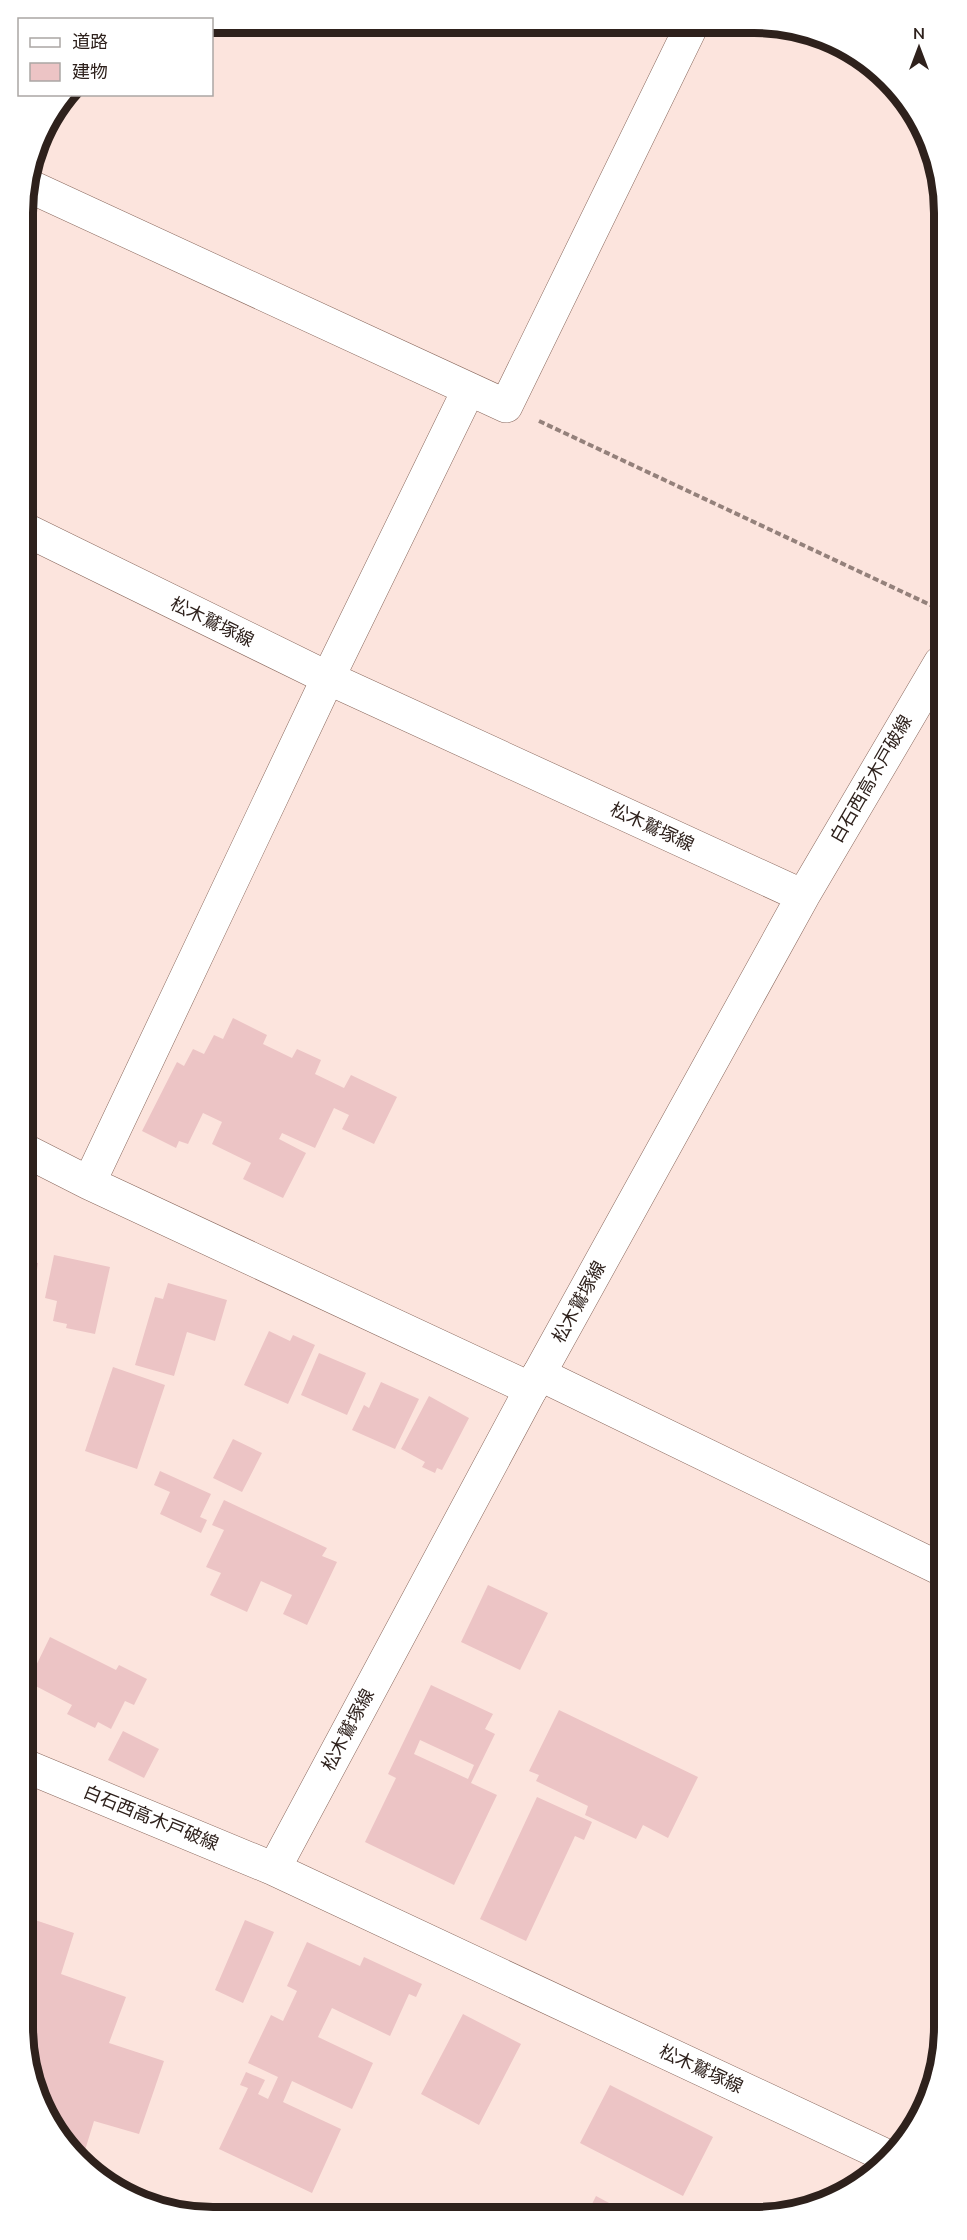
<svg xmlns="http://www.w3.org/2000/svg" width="967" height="2240" font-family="'Nunito Sans','Noto Sans JP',sans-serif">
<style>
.building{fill:#ecc4c5;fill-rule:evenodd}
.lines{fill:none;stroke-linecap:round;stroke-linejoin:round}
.minor-casing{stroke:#89685d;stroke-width:34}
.secondary-casing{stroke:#89685d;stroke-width:34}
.path{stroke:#94817b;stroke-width:4;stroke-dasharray:6 3;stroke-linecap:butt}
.minor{stroke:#fff;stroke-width:33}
.secondary{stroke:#fff;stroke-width:33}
.labels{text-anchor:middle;stroke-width:5;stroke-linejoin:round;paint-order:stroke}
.street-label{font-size:18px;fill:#2e211c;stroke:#fff}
.rim{fill:none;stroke:#2e211c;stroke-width:8}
</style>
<rect width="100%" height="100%" fill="#fce4dd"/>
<path class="building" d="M233,1018l34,17 -4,9 29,14 5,-9 24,11 -6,14 29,14 7,-13 46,22 -23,47 -32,-15 7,-14 -15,-7 -19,40 -33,-15 -3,6 27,14 -23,45 -40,-19 8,-16 -39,-19 10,-22 -19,-9 -15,31 -9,-3 -3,7 -34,-17 35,-69 7,4 9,-17 11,5 10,-19 9,4z
M54,1255l56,12 -15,67 -29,-6 1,-4 -14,-3 4,-20 -12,-3z
M26,1261l12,2 -7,47h-4z
M168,1283l59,17 -12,41 -28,-9 -13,44 -39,-11 20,-68 8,2z
M269,1331l21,10 3,-6 22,10 -27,59 -44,-19z
M319,1353l47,20 -19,42 -46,-20z
M113,1367l52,18 -28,84 -52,-18z
M381,1382l38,17 -24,50 -43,-19 12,-25 5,3z
M429,1396l40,22 -27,52 -5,-2 -2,5 -13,-6 3,-5 -24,-13z
M233,1439l29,14 -20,39 -29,-14z
M160,1471l51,23 -11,23 7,3 -6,13 -41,-19 10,-22 -16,-7z
M224,1500l103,48 -5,8 15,6 -30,63 -24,-11 9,-19 -31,-14 -14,31 -37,-17 11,-22 -15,-6 18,-37 -12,-5z
M488,1585l60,28 -28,57 -59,-28z
M28,1624l8,4 -8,17z
M50,1637l66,33 3,-5 28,14 -13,26 -9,-4 -14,28 -13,-7 -3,6 -28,-14 5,-9 -44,-23z
M431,1685l62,29 -8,15 10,5 -24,49 26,12 -43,90 -89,-43 31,-64 -8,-4zM420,1740l54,25 -6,14 -54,-25z
M559,1710l139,67 -30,61 -25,-13 -7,14 -51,-24 3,-9 -52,-25 3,-6 -10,-4z
M123,1731l36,18 -15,29 -36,-18z
M537,1797l55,25 -8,18 -9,-4 -49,105 -46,-22z
M29,1918l45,15 -13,41 65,23 -17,46 55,18 -25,73 -45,-13 -13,42 -27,-31 -25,-56z
M245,1920l29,12 -31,71 -28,-13z
M944,1924v26l-10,-5z
M307,1942l53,24 4,-9 58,27 -6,13 -7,-3 -19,42 -58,-28 -14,29 55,26 -21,46 -60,-28 -9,21 58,27 -29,64 -93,-44 29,-61 -8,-3 6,-13 19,8 -7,14 10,5 10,-22 -30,-14 23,-48 12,6 14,-30 -10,-5z
M463,2014l58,30 -42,81 -58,-31z
M610,2085l103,52 -30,59 -103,-53z
M596,2196l30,16h-38z"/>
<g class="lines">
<g class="minor-casing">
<path id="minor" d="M27,185l479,221 186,-381
M26,1151l63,32 442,206
M89,1183l239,-505 141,-289
M539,1374l404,196"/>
</g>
<g class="secondary-casing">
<path id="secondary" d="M24,529l304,149 475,218
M28,1767l246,102 617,289
M274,1869l265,-495 264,-478 137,-233"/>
</g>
<path class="path" d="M539,421l400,188"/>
<use href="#minor" class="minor"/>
<use href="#secondary" class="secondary"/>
</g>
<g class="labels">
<g class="street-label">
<text transform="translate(212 622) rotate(26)" y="6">松木鷲塚線</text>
<text transform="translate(871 779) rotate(-60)" y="6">白石西高木戸破線</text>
<text transform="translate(652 827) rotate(25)" y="6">松木鷲塚線</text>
<text transform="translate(579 1302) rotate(-61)" y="6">松木鷲塚線</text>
<text transform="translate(348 1730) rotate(-62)" y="6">松木鷲塚線</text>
<text transform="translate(151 1818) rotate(22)" y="6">白石西高木戸破線</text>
<text transform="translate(701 2069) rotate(25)" y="6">松木鷲塚線</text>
</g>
</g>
<path d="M0 0H967V2240H0ZM213 33H754A180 180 0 0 1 934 213V2027A180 180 0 0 1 754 2207H213A180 180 0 0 1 33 2027V213A180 180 0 0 1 213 33Z" fill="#fff" fill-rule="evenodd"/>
<path class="rim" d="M213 33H754A180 180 0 0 1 934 213V2027A180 180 0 0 1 754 2207H213A180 180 0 0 1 33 2027V213A180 180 0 0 1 213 33Z"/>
<rect x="18" y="18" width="195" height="78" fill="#ffffff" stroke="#aba6a4" stroke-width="1.5"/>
<rect x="30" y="38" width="30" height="9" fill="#ffffff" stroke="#aba6a4" stroke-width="1.5"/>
<text x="72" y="48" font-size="18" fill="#2e211c">道路</text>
<rect x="30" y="63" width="30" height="18" fill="#ecc4c5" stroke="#aba6a4" stroke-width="1.5"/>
<text x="72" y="78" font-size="18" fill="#2e211c">建物</text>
<g transform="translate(919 48)" stroke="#ffffff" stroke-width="4.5" paint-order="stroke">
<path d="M0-4.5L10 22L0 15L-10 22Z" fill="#2e211c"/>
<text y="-9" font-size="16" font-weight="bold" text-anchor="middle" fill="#2e211c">N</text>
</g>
</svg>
